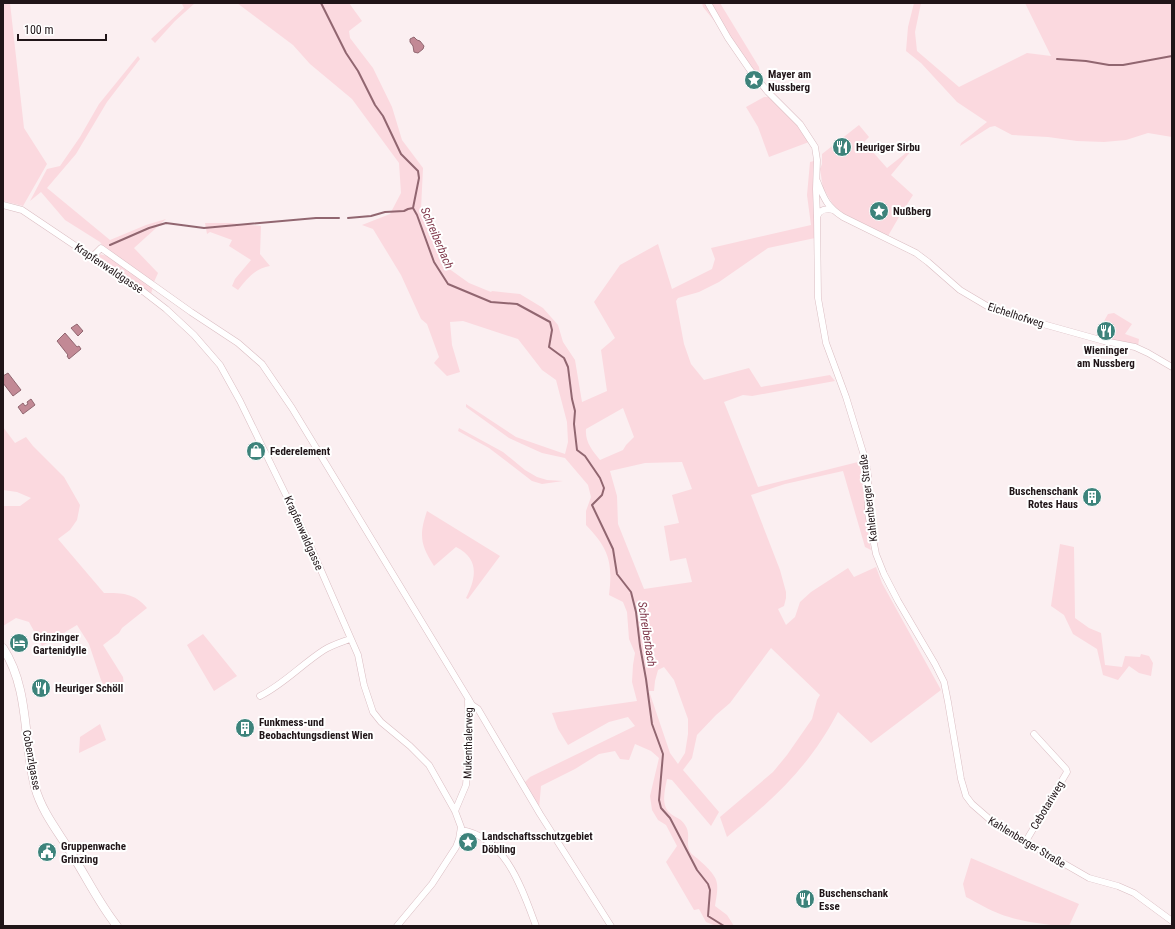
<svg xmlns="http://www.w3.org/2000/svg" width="1175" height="929" font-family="'Roboto Condensed',sans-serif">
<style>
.green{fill:#fbd9df;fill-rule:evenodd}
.water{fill:#c28995;stroke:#916670}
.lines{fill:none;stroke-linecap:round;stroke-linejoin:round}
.stream{stroke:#916670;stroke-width:2}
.street-casing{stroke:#dabdc2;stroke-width:7}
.secondary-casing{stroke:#dabdc2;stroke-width:9}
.street{stroke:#fff;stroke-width:6}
.secondary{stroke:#fff;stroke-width:8}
.labels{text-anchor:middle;stroke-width:4;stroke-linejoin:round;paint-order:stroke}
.poi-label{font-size:11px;font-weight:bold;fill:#201518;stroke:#fff;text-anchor:start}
.street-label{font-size:11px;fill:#201518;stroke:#fff}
.water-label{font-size:12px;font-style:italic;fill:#80394b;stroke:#fff}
</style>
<rect width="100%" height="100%" fill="#fbeff1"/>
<path class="green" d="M3,3h7l14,125 23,36 -24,42 -20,-5z
M183,3h12l-20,18 -20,22 -4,-4 33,-31 -2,-4z
M237,3h112l13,18 -13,10 1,7 23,30 19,39 10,33 21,28 -2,41 27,59 21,15 22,9 1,-1 28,3 23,14 15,17 5,17 12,18 7,42 25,-11 -6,-41 14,-12 -21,-36 26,-37 38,-21 14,45 40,-20 3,-10 -4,-11 100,-23 -4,-30 3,-33 4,-1 -1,27 2,50 -47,10 -49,34 -20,10 -21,6 -2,3 8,43 7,20 13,16 45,-12 12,19 69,-12 5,6 -83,15 -9,-1 -19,7 34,85 104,-26 3,12v42l6,35 -6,-3 -22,-76 -58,13 -34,11 29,75 6,22v6l-2,8 -6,3 8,16 9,-8 5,-15 11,-10 37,-24 6,9 22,-10 6,16 59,107 -70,53 -33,-31c-29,55 -63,86 -111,125l-7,-20 53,-45 14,-17 25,-36 5,-19 3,-5 -49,-47 -41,55 -14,12 -19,20 -5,23 -9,12 36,42 -8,14 -39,-46 -5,-1c-2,11 -7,27 4,35 5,4 10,4 14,11 6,9 1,15 4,24 1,5 7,8 10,11 6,5 18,16 18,24 1,7 -1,15 -2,22l12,9 7,11h-18l-10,-4 -7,-13 -5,1 -28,-48 11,-16 -11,-21 -8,-5 -6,-10 -2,-14 9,-38 -8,-7 -16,-7 -6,16 -9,-1 -5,-8 -16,3 -24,15 -34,17 -2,23 -15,-26 6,-6 105,-51 -7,-9 -19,5 -41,23 -10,-16 -6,-16 85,-12 -5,-19 1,-17 2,-12 -6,-14 -2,-27 -4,-10 -14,-7c4,-33 0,-46 -23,-70v-14l5,-14 -3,-12 -23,-27 -23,-5 -20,-9 -13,-6 -43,-31v-3l50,33 49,17 3,-12 -1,-20 -11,-42 -14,-10 -24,-31 -55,-18 -13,1 2,23 8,27 -13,4 -13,-13 5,-6 -12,-33 -6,-5 -20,-44 -28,-46 -11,-4 28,-11 11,-21 -2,-30 -47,-64 -42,-35 -17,-19zM623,408l11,29 -8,8 -3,5 -23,10c-8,-10 -15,-18 -14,-31zM682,462l10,27 -20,6 7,28 -15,3 6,35 16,-3 6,24 -48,7 -26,-65 -1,-28 -7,-25 35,-8zM664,667l10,13 14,39v15l-3,19 -7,11 -8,-11 -21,-62h5l1,-10 3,-11z
M702,3h18l39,64 2,12 -58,-72z
M914,3h7l-6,29 2,19 42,36 68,-34 24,3 -26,-53h147v134l-24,-4 -22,7 -22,2 -27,-1 -29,-4 -36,-2 -17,-9 -5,1 -30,19 1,-3 26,-21 -30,-20 -36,-39 -15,-12 2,-24z
M138,56l2,3 -33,43 -31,52 -29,34 63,52 36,-15 20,-6 -32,29 24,25 -4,9 -49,-33 -5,-7 -35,-22 -24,-28 -11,9 17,-32 13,-3 20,-29 19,-33z
M764,97h5l32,32 8,13 -40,15 -11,-30 -12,-20z
M859,125l10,12 -5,5 23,26 29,-23 -25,30 22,20 -14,22 -11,19 -42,-20 -11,-8 -12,-20 -3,-19 2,-5v-10z
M205,223h25l31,3 -1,28 10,12c-15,2 -23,13 -32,24l-6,-4 3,-7 16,-19 -22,-14 3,-6 -22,-8 -3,2z
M99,254l9,2 45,31 -2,7 -53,-37 -1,-2z
M1114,313l18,11 -7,10 14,5 -1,7 -43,-9 13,-23z
M3,427l12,16 11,-6 7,9 31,31 16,28 -3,15 -7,10 -12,9 46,54c19,0 30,0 43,15l-25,20 -3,5 -16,12 20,32 1,8 -16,9 -7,-14 -12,-36 -12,-19 -35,21 -13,-24 -13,-4 -13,8v-120h17l11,-8 -14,-6 -14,-2z
M459,428l44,24 22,18 12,7 10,3 16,1 -21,3 -10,-3 -43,-33 -31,-17z
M427,511l73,45 -32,43 -2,-1c10,-20 14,-39 -10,-51l-22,19c-14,-22 -15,-31 -7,-55z
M1060,544l14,3 1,71 14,10 12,5 4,32 17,2 3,-11 15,1 1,-3 8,2 4,7 -2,13 -12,-3 -10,-7 -11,14 -15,-5 -6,-26 -24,-15 -9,-19 -13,-9z
M203,634l34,42 -23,15 -27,-46z
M100,724l6,16 -27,13 1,-16z
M971,858l108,46 -10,22c-18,0 -52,-5 -69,-12 -11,-4 -22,-11 -34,-17l-3,-13z"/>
<path class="water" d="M414,37l3,3 3,1 4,5 -1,3 -5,4 -4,-1 -1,-6 -3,-4v-3z
M77,324l6,7 -5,5 -7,-8z
M65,333l12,14 2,-1 2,3 -12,10 -2,-3 1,-1 -11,-14z
M8,373l13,17 -8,6 -10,-13v-7z
M31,399l4,6 -12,9 -5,-7 5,-4 2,3 3,-2 -1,-2z"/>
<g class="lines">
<path class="stream" d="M321,3l25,50 12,18 17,34 8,11 18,38 17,17 1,7 -6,30 4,7 17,47 14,22 43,18 26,2 33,18 2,8 -3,17 15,11 4,9 4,32 3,12 -1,13 3,26 8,6 15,22 4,10 -2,7 -10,10 21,44 4,25 14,18 5,20 4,34 6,33 6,45 11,30 -4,46 2,8 9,10 27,52 11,14 2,6 -2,26 16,10
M1057,59l29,2 23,4h14l49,-9
M348,218l23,-2 14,-4 19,-1 4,-2 5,-1
M110,245l39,-17 17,-5 38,5 112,-10h23"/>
<g class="street-casing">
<path id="street" d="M708,3l20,35 22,32 18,22 32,32 15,23 2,13 -1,29 1,28 1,81 8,45 20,54 20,65 2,14v37l8,41 8,20 14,27 37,63 9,18 4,20 13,77 5,17 6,8 23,20 94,54 29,8 16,7 38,28
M817,181c7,17 9,25 26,36l73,36 12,9 32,28 27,16 38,13 79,22 31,6 13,6 24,14
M3,205l19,5 122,82 22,17 28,26 26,30 20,36 66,135 52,119 6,30 9,27 8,10 29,24 19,19 26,46 6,16 -2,12 -3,8 -24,37 -35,42
M817,217c2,-7 9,-9 16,-7
M92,257l9,-9 90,64 47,31 24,21 30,44 176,290 4,7 6,4 62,105 71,112
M260,696c24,-12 42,-32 64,-46 8,-5 18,-8 26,-11
M455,811l11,-26 3,-40 -1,-44
M461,830c45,7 61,59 75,96
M1026,841l41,-69 -1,-3 -32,-35"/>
</g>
<g class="secondary-casing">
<path id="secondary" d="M3,648c27,41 20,94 32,139 7,26 25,47 38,69 15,24 27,49 44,70"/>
</g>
<use href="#street" class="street"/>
<use href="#secondary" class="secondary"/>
</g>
<defs>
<g id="sight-disc" transform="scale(1)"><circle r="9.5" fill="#3d837b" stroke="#fff"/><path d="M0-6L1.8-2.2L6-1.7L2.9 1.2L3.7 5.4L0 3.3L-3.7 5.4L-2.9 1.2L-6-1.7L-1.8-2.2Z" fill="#fff"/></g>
<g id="restaurant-disc" transform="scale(1)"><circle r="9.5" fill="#3d837b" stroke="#fff"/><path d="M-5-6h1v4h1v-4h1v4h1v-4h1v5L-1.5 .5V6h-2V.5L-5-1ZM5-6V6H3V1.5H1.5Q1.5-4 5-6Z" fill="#fff"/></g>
<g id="shop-disc" transform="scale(1)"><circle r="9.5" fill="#3d837b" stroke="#fff"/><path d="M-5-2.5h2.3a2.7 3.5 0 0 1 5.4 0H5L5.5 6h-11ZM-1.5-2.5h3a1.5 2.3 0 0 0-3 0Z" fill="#fff"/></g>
<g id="building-disc" transform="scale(1)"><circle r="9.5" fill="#3d837b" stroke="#fff"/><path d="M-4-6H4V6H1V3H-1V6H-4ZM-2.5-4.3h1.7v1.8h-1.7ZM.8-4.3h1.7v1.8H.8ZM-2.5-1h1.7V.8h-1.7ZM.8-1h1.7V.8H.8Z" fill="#fff"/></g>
<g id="hotel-disc" transform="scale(1)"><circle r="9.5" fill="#3d837b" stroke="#fff"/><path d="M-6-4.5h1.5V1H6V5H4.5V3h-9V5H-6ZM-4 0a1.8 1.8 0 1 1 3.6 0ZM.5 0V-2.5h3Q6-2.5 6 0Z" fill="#fff"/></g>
<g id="civic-disc" transform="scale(1)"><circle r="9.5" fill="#3d837b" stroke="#fff"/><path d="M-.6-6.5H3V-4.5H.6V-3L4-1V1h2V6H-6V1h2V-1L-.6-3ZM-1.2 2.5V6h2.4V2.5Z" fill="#fff"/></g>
</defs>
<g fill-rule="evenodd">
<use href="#sight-disc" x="754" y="80"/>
<use href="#restaurant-disc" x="842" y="147"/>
<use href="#sight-disc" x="879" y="211"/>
<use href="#restaurant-disc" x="1106" y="331"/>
<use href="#shop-disc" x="256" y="451"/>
<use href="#building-disc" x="1092" y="497"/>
<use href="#hotel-disc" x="19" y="643"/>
<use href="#restaurant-disc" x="41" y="688"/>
<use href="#building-disc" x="245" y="728"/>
<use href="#sight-disc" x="468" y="842"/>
<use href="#civic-disc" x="47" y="852"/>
<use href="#restaurant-disc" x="805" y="899"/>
</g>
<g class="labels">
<g class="poi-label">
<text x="768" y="78">Mayer am<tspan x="768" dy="13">Nussberg</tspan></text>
<text x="856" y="151">Heuriger Sirbu</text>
<text x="893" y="215">Nußberg</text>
<text x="1106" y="354" text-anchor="middle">Wieninger<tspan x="1106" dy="13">am Nussberg</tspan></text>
<text x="270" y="455">Federelement</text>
<text x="1078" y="495" text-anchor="end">Buschenschank<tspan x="1078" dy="13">Rotes Haus</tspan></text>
<text x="33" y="641">Grinzinger<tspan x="33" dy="13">Gartenidylle</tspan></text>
<text x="55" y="692">Heuriger Schöll</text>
<text x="259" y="726">Funkmess-und<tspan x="259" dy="13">Beobachtungsdienst Wien</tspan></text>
<text x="482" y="840">Landschaftsschutzgebiet<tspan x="482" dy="13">Döbling</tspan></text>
<text x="61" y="850">Gruppenwache<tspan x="61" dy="13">Grinzing</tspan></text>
<text x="819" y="897">Buschenschank<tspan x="819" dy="13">Esse</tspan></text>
</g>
<g class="street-label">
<text transform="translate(109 268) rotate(34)" y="4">Krapfenwaldgasse</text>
<text transform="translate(1016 315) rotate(18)" y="4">Eichelhofweg</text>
<text transform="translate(868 498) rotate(-97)" y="4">Kahlenberger Straße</text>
<text transform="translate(304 533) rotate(66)" y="4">Krapfenwaldgasse</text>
<text transform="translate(468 743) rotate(-89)" y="4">Mukenthalerweg</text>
<text transform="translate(32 760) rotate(80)" y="4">Cobenzlgasse</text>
<text transform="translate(1047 805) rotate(-59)" y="4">Cebotariweg</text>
<text transform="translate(1027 842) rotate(31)" y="4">Kahlenberger Straße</text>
</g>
<g class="water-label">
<text transform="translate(437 238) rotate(67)" y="4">Schreiberbach</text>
<text transform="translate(647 634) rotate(81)" y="4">Schreiberbach</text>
</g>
</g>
<rect width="1175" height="929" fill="none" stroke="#201518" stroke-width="8"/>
<path d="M18 34v6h88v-6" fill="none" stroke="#201518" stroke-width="2"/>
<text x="24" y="34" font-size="12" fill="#201518" stroke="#ffffff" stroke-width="3" paint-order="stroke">100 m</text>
</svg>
